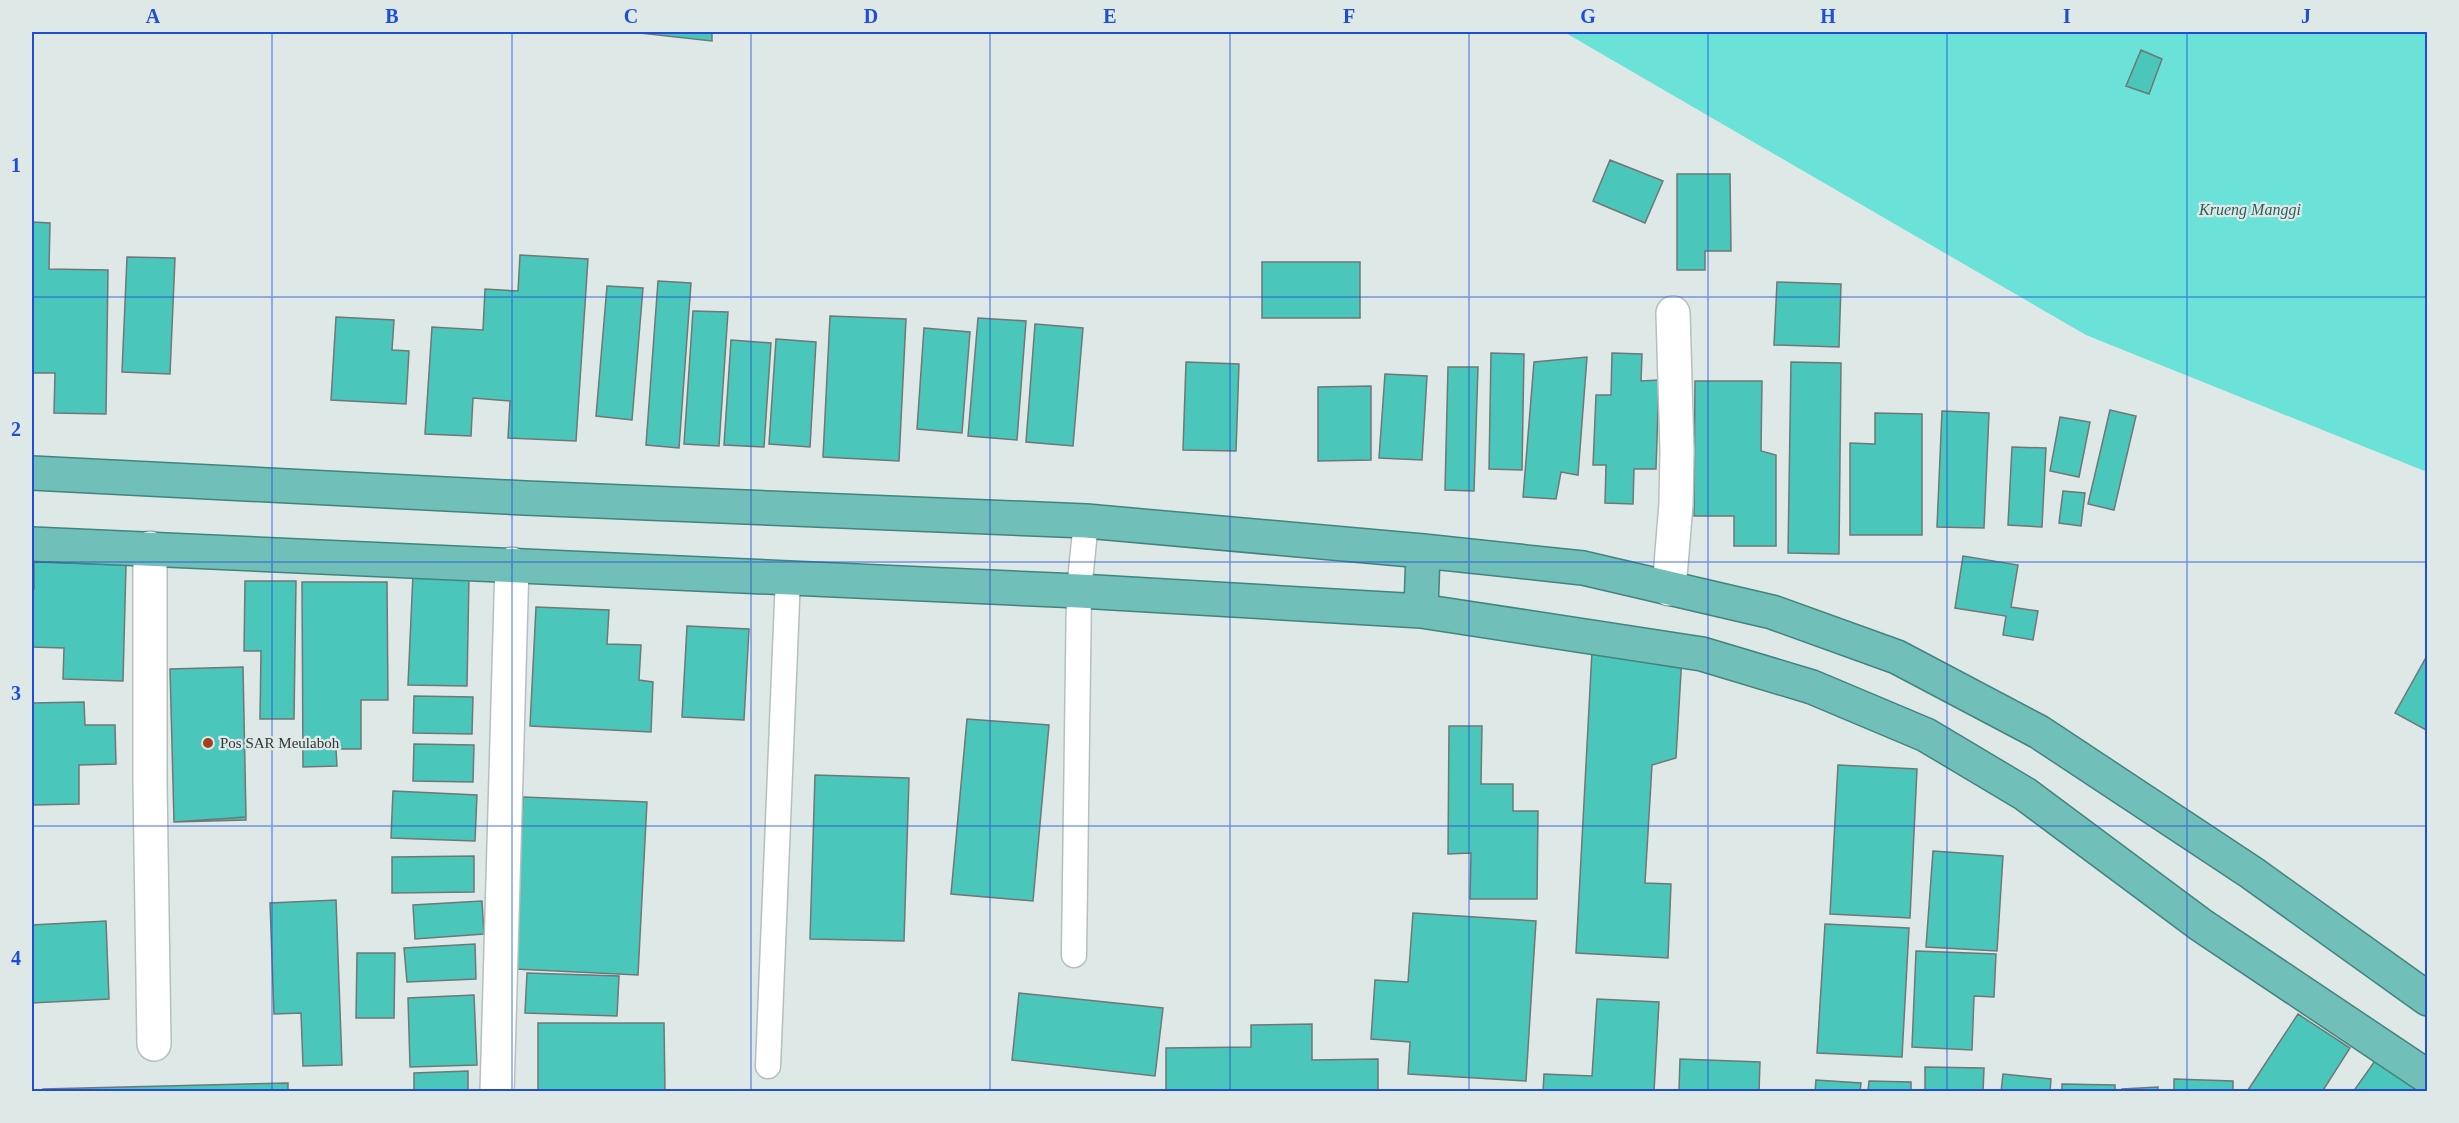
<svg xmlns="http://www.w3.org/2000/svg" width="2459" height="1123" font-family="'Times New Roman',serif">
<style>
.water{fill:#6ae2d7}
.building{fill:#4ac6bb;stroke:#6f7877;stroke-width:1.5}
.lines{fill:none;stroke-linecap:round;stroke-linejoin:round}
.service-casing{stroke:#b6bfbe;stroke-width:27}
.minor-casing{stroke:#b6bfbe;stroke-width:36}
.trunk-casing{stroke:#43847e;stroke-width:36}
.service{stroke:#fff;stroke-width:24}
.minor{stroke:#fff;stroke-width:33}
.trunk{stroke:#70bfb8;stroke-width:33}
.grid{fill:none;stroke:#1d4ed8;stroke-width:1.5;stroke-opacity:0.55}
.poi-dot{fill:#a7401f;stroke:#dee8e7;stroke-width:2}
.labels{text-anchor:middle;stroke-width:4.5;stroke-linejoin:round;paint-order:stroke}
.poi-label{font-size:15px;fill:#313535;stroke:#dee8e7;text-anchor:start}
.water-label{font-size:16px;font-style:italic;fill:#2d605b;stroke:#dee8e7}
.neatline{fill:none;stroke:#1d4ed8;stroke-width:2}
.grid-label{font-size:20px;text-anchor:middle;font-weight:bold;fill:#1d4ed8}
</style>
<rect width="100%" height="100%" fill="#dee8e7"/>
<path class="water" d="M1564,32h863v440l-341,-137z"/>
<path class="building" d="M640,32h72v9l-73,-8z
M2141,50l21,9 -13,35 -23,-8z
M1610,160l53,21 -18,42 -52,-22z
M1677,174h53l1,77h-26v19h-28z
M32,222l18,1 -1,46 59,1 -2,144 -52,-1 1,-40h-23z
M520,255l68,4 -12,182 -68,-3 2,-37 -37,-3 -2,38 -46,-2 7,-107 51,3 2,-41 33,2z
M127,257l48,1 -5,116 -48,-2z
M1262,262h98v56h-98z
M658,281l33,2 -12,165 -33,-3z
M1777,282l64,2 -2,63 -65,-2z
M607,286l36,2 -11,132 -36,-4z
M693,311l35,1 -9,134 -35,-2z
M830,316l76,3 -7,142 -76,-4z
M336,317l58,3 -2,30 17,1 -3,53 -75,-4z
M978,318l48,3 -9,119 -49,-4z
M1035,324l48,4 -10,118 -47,-4z
M924,328l46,4 -8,101 -45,-4z
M776,339l40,3 -6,105 -41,-3z
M731,340l40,3 -7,104 -40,-2z
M1491,353l33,1 -2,116 -33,-1z
M1612,353l30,1 -1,27 18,-1 -3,89h-22l-1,35 -28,-1 1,-38h-13l3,-70h15z
M1587,357l-9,118 -17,-3 -5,27 -33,-2 11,-135z
M1186,362l53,2 -3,87 -53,-1z
M1791,362l50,1 -2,191 -51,-1z
M1448,367h30l-4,124 -29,-1z
M1385,374l42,2 -5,84 -43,-2z
M1695,381h67l-1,70 15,4v91h-42v-30h-40z
M1371,386v74l-53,1v-74z
M2110,410l26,6 -22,94 -26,-6z
M1942,411l47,2 -5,115 -47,-1z
M1875,413l47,1v121h-72v-92l25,1z
M2060,417l30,5 -11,55 -29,-6z
M2012,447l34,1 -4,79 -34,-2z
M2063,491l22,2 -4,33 -22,-3z
M1963,556l55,9 -7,42 27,4 -5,29 -30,-5 3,-19 -51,-8z
M34,562l92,3 -3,116 -60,-2 1,-31 -32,-1v-58h2z
M413,574l56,1 -2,111 -59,-1z
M245,581h51l-2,138h-34l1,-68h-17z
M302,582h85l1,118h-27v49h-25l1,17 -34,1z
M536,607l73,3 -2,34 34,1 -2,35 14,2 -2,50 -121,-6z
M687,626l62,3 -5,91 -62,-3z
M1592,651l90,4 -6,103 -24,7 -7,118 26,1 -3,74 -92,-5z
M2428,654v77l-33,-18z
M243,667l3,150 -72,5 -4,-153z
M243,667l3,153 -72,2 -4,-153z
M414,696l59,1 -1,37 -59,-1z
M84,702l1,23h30l1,39 -37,1v39l-47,1v-102z
M967,719l82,6 -16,176 -82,-7z
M1449,726h33l-1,58h32v27h25l-1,88h-67l1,-46 -23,1z
M414,744l60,1 -1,37 -60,-1z
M1838,765l79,4 -7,149 -80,-4z
M815,775l94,3 -5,163 -94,-2z
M393,791l84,4 -2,46 -84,-3z
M523,797l124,5 -9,173 -123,-6z
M1933,851l70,5 -6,95 -71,-4z
M474,856v36l-82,1v-36z
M336,900l6,165 -39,1 -2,-53 -27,1 -4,-111z
M482,901l2,33 -69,5 -2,-34z
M1413,913l123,8 -10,160 -118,-7 2,-32 -39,-3 4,-59 33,2z
M106,921l3,78 -77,4v-78z
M1825,924l84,4 -7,129 -85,-4z
M475,944l1,35 -69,3 -3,-34z
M1916,951l80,3 -2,43 -20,-1 -2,54 -60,-3z
M357,953h38l-1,65h-38z
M527,973l92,3 -2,40 -92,-3z
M1019,993l144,15 -8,68 -143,-16z
M474,995l3,70 -67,2 -2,-69z
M1597,999l62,3 -5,90h-111l1,-18 48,2z
M2298,1014l52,34 -28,44h-72l-2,-2z
M538,1023h126l1,69h-127z
M1312,1024v36l66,-1v33h-212v-44l85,-1v-22z
M2377,1058l48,34h-72z
M1680,1059l80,3 -1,30h-80z
M1925,1067l59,1 -1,24h-58z
M468,1071v21h-54v-19z
M2003,1074l48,5 -1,13h-49z
M2174,1079l59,2v11h-59z
M1816,1080l45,3 -1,9h-45z
M1869,1081l42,1v10h-43z
M288,1083v9h-245v-3z
M2062,1084l53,1v7h-53z
M2158,1087v5h-36v-3z"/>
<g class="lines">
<g class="service-casing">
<path id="service" d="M1074,955l5,-364 7,-70
M768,1066l20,-489"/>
</g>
<g class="minor-casing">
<path id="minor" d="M150,548v235l4,261
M1669,589l7,-85 1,-53 -4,-138
M497,1092l15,-528"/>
</g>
<g class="trunk-casing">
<path id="trunk" d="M32,473l493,25 561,23 337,30 160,17 189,44 125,45 142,75 213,141 176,126
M32,544l1047,47 342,20 281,43 110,33 114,48 99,59 176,131 227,152
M1421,611l2,-60"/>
</g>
<use href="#service" class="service"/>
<use href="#minor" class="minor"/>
<use href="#trunk" class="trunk"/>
</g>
<path class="grid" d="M272,32v1060M512,32v1060M751,32v1060M990,32v1060M1230,32v1060M1469,32v1060M1708,32v1060M1947,32v1060M2187,32v1060M32,297h2396M32,562h2396M32,826h2396"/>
<circle class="poi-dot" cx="208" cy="743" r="6"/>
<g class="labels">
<g class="poi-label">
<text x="220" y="748">Pos SAR Meulaboh</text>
</g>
<g class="water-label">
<text x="2250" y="215">Krueng Manggi</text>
</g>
</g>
<rect width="2459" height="1123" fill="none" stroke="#dee8e7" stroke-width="66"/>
<rect x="33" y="33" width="2393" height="1057" class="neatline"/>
<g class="grid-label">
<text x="153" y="23">A</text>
<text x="392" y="23">B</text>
<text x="631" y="23">C</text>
<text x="871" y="23">D</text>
<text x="1110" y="23">E</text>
<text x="1349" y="23">F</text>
<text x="1588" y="23">G</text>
<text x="1828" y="23">H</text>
<text x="2067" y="23">I</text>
<text x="2306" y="23">J</text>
<text x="16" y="172">1</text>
<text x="16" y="436">2</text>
<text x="16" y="700">3</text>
<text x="16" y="965">4</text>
</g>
</svg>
